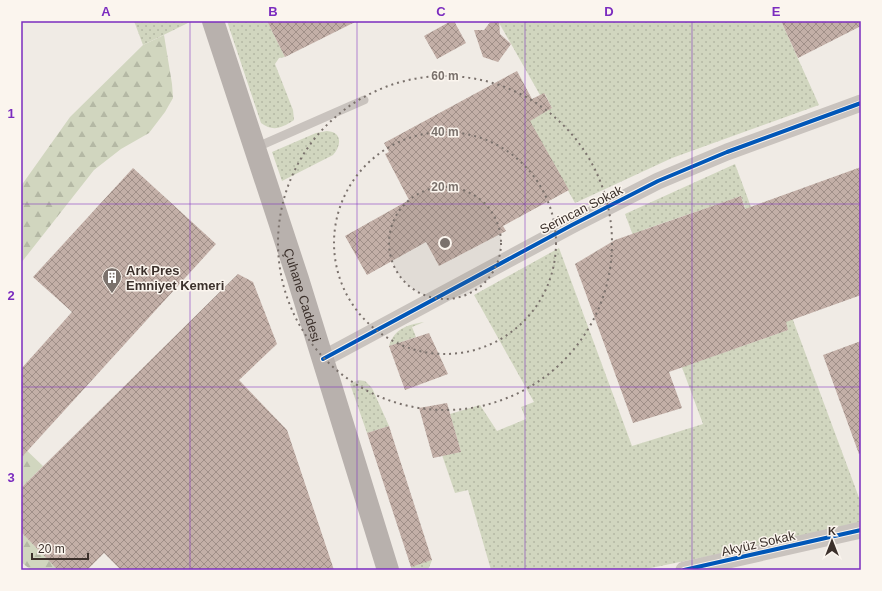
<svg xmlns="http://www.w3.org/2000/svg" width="882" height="591" font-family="Helvetica,sans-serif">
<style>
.grass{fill:url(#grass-dots);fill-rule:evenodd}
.forest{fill:url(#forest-firs)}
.building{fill:url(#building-cross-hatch)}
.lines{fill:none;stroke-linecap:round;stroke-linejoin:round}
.service{stroke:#c9c3be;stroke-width:9}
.minor{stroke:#c9c3be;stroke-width:17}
.primary{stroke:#b8b1ad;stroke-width:22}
.cycleway-casing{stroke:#fbf5ee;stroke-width:6}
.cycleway{stroke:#0057b8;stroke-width:4}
.grid{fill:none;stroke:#7b2cbf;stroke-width:1;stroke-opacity:0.55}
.ring{fill:none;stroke:#7a716c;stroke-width:2;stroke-dasharray:2 4}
.labels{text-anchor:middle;stroke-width:3;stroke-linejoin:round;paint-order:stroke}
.street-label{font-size:13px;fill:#3b302b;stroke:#fbf5ee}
.poi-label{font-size:13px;font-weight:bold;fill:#3b302b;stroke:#fbf5ee;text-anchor:start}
.centre{fill:#7a716c;stroke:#fbf5ee;stroke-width:2}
.ring-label{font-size:12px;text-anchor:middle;font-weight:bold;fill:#7a716c;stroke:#fbf5ee;stroke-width:3;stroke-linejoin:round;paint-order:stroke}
.neatline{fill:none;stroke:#7b2cbf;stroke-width:1.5}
.grid-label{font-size:13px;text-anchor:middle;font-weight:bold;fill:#7b2cbf}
</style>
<defs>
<pattern id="grass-dots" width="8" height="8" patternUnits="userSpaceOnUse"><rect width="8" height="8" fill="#d1d6bf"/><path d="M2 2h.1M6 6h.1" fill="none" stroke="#b4b8a4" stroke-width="1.8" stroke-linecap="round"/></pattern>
<pattern id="forest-firs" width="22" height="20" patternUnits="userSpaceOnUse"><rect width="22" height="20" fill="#d1d6bf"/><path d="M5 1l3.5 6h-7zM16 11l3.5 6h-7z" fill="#b4b8a4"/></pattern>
<pattern id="building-cross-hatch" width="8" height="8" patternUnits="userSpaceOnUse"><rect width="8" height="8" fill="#c3afa7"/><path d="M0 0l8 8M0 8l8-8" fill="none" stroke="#a08f88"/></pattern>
</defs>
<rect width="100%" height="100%" fill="#f0ebe5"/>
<path class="grass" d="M134,21h56v1l-47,23z
M227,21h40l18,36 -6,1 -4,6 18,46 1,10c-12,8 -21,12 -33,3z
M498,21h283l38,84 -147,53 -97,45 -46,-82 23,-13 -7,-14 -5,1z
M327,131c15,1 15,14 6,24l-51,26 -10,-29 44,-19z
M735,164l126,339v20l-10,4 -210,43h-150l-23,-80 -13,3 -13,-38 19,-3 -11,-38 30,-9 17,26 29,-12 -5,-12 13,-5 -60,-107 85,-47 73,198 71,-22 -78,-210zM741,196l47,134 -97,34 -48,-134z
M424,322l-12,5 4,10 -27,9c6,-18 18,-21 35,-24z
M358,380l7,1 7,7 17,38 -22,7 -17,-49z
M432,560l-4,10h-17v-4z"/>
<path class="forest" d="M164,35l8,49 1,14 -8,14 -16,21 -28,16 -27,21 -73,93v-77l49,-69 73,-72z
M21,445l22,21 -22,22z
M21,532l37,38h-27l-10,-8z"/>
<path class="building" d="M267,21h90l-72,36z
M451,21h3l12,22 -29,16 -13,-23z
M491,21h8l1,13 11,10 -13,18 -15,-5 -9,-27h10z
M781,21h80v5l-63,32z
M517,71l15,28 12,-6 8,15 -22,13 39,69 -66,36 3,5 -67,35 -13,-24 -59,33 -22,-39 64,-36 -24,-46 4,-2 -5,-9z
M861,167v128l-75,27 2,8 -119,42 13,36 -49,15 -58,-159 40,-24 126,-44 4,13z
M133,168l83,76 -195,214v-89l51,-57 -39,-35z
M238,274l15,8 24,62 -38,36 48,50 47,140h-213l-17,-17 -17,17h-29l-37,-38v-44z
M429,333l19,41 -43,16 -16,-44z
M861,341v112l-2,1 -36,-99z
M447,403l14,49 -28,6 -14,-50z
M389,426l43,134 -21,7 -44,-134z"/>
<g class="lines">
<path class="service" d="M255,148l109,-48"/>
<path class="minor" d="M323,359l249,-134 86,-44 69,-29 134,-49
M684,570l177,-40"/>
<path class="primary" id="s1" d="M213,21l85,258 90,291"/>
<g class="cycleway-casing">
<path id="cycleway" d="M323,359l249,-134 86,-44 69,-29 134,-49
M684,570l177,-40"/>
</g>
<use href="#cycleway" class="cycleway"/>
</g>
<path class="grid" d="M190,21v549M357,21v549M525,21v549M692,21v549M21,204h840M21,387h840"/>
<circle cx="445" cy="243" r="56" fill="#7a716c" fill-opacity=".12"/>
<g class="ring">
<circle cx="445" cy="243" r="56"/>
<circle cx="445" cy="243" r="111"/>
<circle cx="445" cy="243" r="167"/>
</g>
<defs>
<g id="building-pin" transform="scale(1)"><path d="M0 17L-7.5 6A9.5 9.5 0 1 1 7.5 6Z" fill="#7a716c" stroke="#fbf5ee"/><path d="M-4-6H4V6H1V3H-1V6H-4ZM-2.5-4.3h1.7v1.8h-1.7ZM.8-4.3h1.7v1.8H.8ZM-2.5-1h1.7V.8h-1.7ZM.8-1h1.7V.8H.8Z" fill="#fff"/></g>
</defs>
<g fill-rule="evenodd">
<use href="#building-pin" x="112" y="277"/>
</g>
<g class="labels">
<g class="street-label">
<text transform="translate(581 209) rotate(-27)" y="5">Serincan Sokak</text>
<text dy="5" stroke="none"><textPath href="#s1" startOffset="288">Çuhane Caddesi</textPath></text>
<text transform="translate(758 543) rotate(-13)" y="5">Akyüz Sokak</text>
</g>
<g class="poi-label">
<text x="126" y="275">Ark Pres<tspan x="126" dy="15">Emniyet Kemeri</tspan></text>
</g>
</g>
<circle cx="445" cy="243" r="6" class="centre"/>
<g class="ring-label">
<text x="445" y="80">60 m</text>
<text x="445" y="136">40 m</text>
<text x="445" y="191">20 m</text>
</g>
<rect width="882" height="591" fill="none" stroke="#fbf5ee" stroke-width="44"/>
<g transform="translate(832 541)" stroke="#fbf5ee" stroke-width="3" paint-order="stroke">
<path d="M0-3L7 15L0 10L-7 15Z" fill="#3b302b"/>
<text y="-6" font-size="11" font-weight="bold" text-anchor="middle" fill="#3b302b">K</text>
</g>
<path d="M32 553v6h56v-6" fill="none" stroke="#3b302b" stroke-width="2"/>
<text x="38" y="553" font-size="12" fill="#3b302b" stroke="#fbf5ee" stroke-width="3" paint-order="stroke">20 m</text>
<rect x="22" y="22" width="838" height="547" class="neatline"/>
<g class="grid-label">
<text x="106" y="16">A</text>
<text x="273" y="16">B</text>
<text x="441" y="16">C</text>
<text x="609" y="16">D</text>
<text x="776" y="16">E</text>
<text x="11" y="118">1</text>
<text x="11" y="300">2</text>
<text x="11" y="482">3</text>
</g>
</svg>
